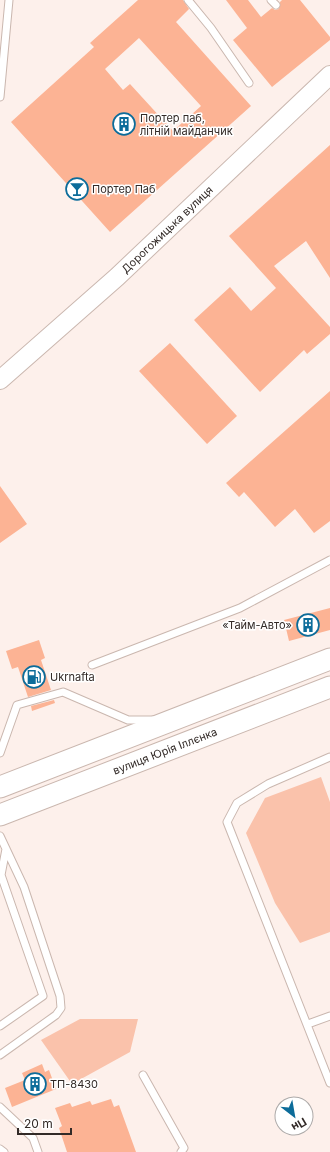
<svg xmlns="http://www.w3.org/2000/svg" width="330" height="1152" font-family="Inter,sans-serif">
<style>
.green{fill:#fac2ab}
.building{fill:#fcb394;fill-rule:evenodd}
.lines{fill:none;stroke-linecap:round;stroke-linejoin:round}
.service-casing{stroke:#cab7af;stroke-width:9}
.tertiary-casing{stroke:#cab7af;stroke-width:20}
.secondary-casing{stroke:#cab7af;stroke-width:23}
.service{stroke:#fff;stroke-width:7}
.tertiary{stroke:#fff;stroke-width:18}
.secondary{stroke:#fff;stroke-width:21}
.labels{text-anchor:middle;stroke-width:3;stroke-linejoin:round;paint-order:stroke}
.poi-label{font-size:11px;fill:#322a27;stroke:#fff;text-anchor:start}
.street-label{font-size:11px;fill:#322a27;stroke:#fff}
</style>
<rect width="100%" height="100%" fill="#fdf0eb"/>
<path class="green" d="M321,777l9,25v130l-30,11 -25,-40 -29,-70 19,-35z
M80,1019h58l-8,33 -58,32 -31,-44z"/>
<path class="building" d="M138,0h45l6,9 -13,13 75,84 -141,126 -99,-110 83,-75 -4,-4zM139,38l62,68 -28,25 -43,-47 -7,6 -18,-21z
M226,0h22l13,17 11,-9 3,2 4,-1 1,-7 2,-2h18l30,37v3l-58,47 -39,-47 14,-12z
M330,145v133l-24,-37 -32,25 56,61v7l-23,20 -3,-4 -44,42 -66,-72 36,-33 21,24 25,-23 -47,-52z
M170,343l67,73 -30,28 -68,-73z
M330,391v130l-16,12 -19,-24 -20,18 -31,-35 -5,5 -13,-14z
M0,486l27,38 -27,19z
M330,608v22l-41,11 -5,-21z
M39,640l6,18 -4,2 10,30 -23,7 -10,-30 -6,2 -6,-18z
M54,700l1,3 -23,8 -1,-5z
M42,1064l3,8 4,-2 7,19 -44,18 -7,-19 20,-8 -3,-7z
M111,1099l3,8 5,-2 17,47h-69l-8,-24 3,-2 -7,-18 15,-5 2,4 18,-6 2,4z"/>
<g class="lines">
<g class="service-casing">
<path id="service" d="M188,0l23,28 38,55
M271,0l5,5
M0,97l9,-97
M92,665l148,-57 90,-48
M0,753l17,-48 46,-13 65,28h25
M330,757l-62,27 -31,19 -10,19 103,261
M0,836l24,51 36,109 1,12 -5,7 -56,40
M308,1024l22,-8
M0,1026l43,-30 -42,-121 5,-26
M143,1075l41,73 -3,4
M0,1107l33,31 5,14
M0,1149l4,3"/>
</g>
<g class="tertiary-casing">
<g id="tertiary">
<path id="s1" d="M0,380l117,-103 213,-202"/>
</g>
</g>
<g class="secondary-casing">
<g id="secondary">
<path d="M0,787l330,-128"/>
<path id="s2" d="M0,815l330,-128"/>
</g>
</g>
<use href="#service" class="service"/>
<use href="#tertiary" class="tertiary"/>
<use href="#secondary" class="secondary"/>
</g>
<defs>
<g id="building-ring" transform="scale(1.15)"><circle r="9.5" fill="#fff" stroke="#0c6c9a" stroke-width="1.5"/><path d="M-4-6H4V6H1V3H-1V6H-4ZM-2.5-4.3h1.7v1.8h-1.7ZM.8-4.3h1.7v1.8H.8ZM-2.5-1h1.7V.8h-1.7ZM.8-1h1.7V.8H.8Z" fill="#0c6c9a"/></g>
<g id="bar-ring" transform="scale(1.15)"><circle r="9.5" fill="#fff" stroke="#0c6c9a" stroke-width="1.5"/><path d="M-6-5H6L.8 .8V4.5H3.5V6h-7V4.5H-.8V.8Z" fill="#0c6c9a"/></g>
<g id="fuel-ring" transform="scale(1.15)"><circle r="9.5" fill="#fff" stroke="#0c6c9a" stroke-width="1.5"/><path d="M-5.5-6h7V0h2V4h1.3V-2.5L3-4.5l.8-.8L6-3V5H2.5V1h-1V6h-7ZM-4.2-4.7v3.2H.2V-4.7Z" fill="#0c6c9a"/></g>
</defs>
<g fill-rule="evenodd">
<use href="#building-ring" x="124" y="124"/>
<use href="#bar-ring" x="77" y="189"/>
<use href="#building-ring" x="308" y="625"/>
<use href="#fuel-ring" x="34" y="677"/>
<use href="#building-ring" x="35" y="1084"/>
</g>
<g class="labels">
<g class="poi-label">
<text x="140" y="122">Портер паб,<tspan x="140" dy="13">літній майданчик</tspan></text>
<text x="92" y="193">Портер Паб</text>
<text x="292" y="629" text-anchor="end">«Тайм-Авто»</text>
<text x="50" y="681">Ukrnafta</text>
<text x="50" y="1088">ТП-8430</text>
</g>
<g class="street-label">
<text dy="4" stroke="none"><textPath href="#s1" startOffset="225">Дорогожицька вулиця</textPath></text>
<text dy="4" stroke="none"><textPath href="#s2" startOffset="177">вулиця Юрія Іллєнка</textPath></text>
</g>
</g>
<g transform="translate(294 1116) rotate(149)"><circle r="19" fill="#ffffff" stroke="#adaaa9"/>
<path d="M0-3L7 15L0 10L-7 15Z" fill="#0c6c9a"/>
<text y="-6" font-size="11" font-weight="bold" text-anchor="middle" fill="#322a27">Пн</text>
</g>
<path d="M18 1128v6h53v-6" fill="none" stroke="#322a27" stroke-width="2"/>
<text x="24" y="1128" font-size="12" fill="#322a27" stroke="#ffffff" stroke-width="3" paint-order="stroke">20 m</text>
</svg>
